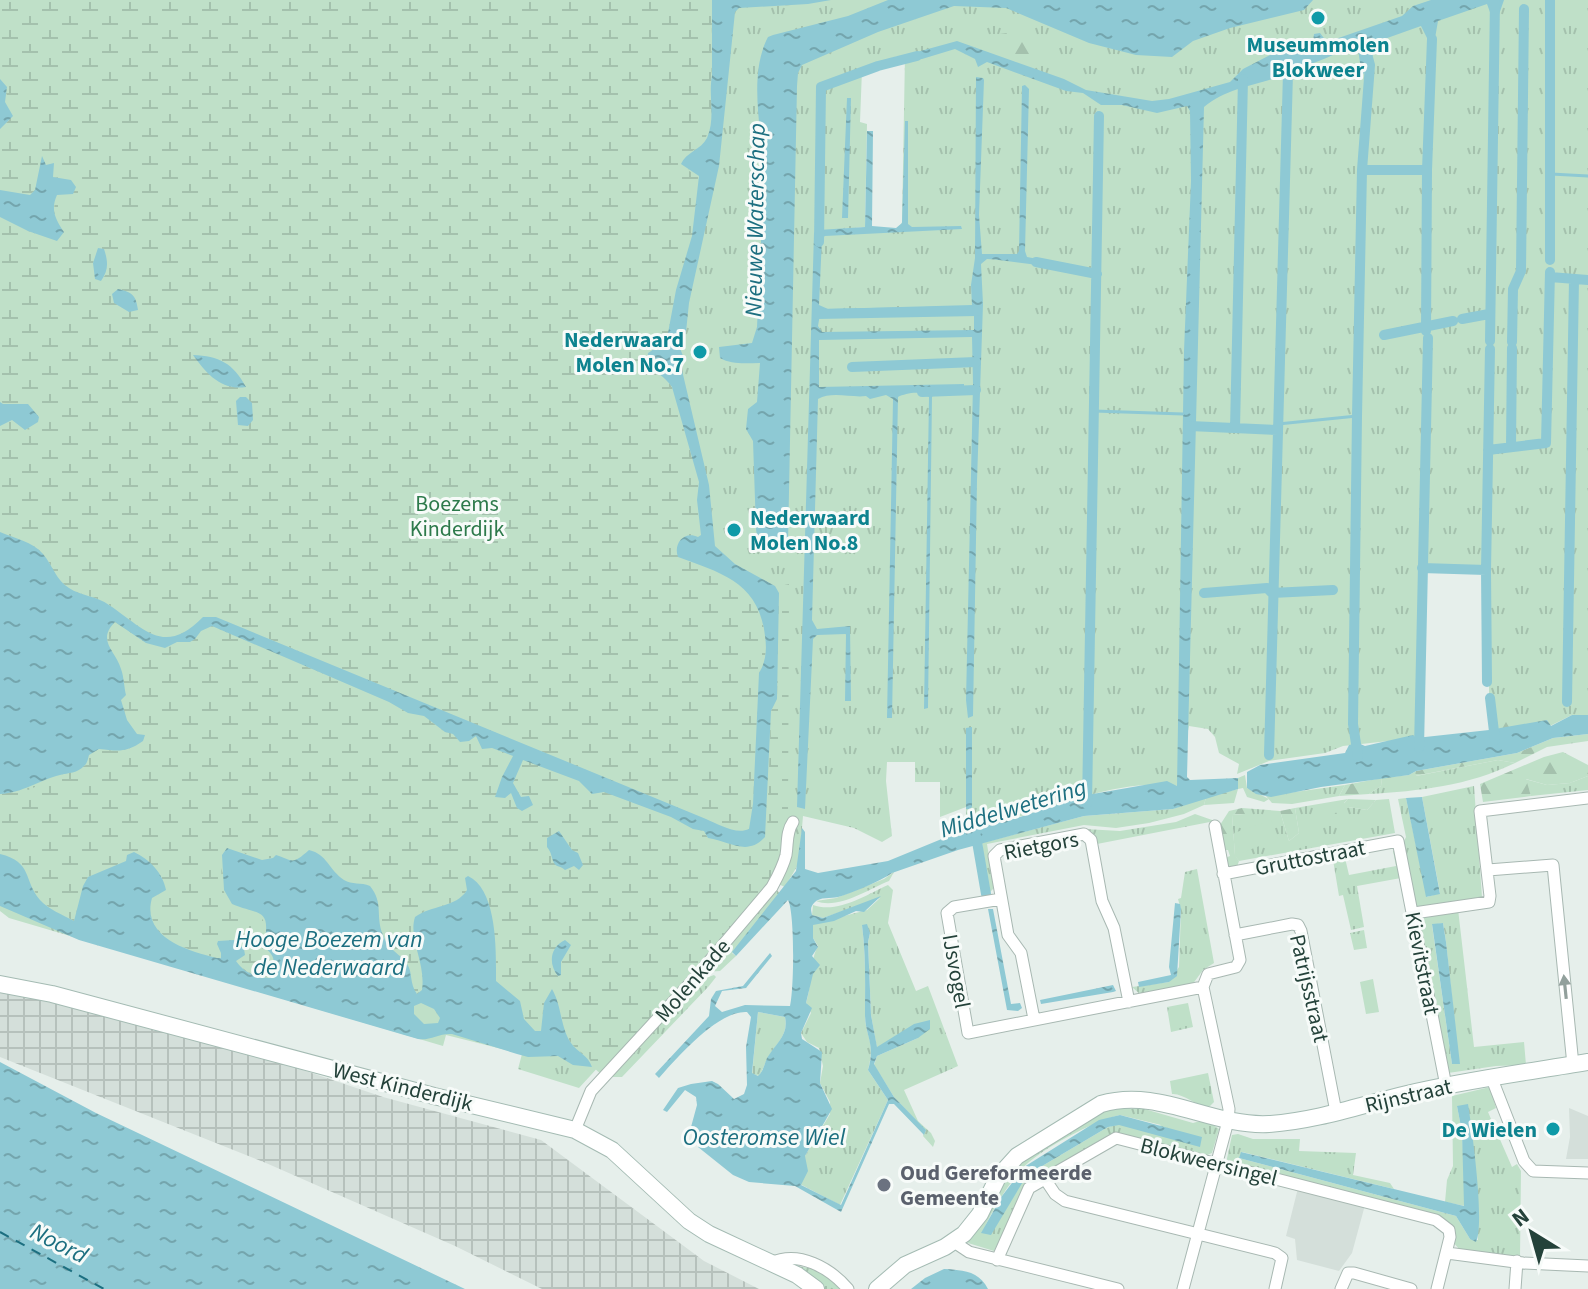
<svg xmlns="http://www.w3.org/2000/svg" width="1588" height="1289" font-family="'Source Sans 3',sans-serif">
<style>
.built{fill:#d4dfda}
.industrial{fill:url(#industrial-grid)}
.grass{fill:url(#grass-tufts);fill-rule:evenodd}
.forest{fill:url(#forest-firs)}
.wetland{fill:url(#wetland-marsh);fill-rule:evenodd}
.garden{fill:#bfe0c8}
.water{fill:url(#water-ripples);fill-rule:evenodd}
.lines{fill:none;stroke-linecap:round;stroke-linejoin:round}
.stream{stroke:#8ec9d4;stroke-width:3}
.canal{stroke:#8ec9d4;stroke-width:10}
.ferry{stroke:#1c6f80;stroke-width:2;stroke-dasharray:10 8;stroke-linecap:butt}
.street-casing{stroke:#a8b8b2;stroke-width:13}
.secondary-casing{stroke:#a4bbb3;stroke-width:18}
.street{stroke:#fff;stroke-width:11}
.secondary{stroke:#fff;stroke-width:16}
.oneway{fill:#92a09c}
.culture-dot{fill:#0f9aa8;stroke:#f7fbf9;stroke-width:3}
.worship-dot{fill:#6b7280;stroke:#f7fbf9;stroke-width:3}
.labels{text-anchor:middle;stroke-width:6;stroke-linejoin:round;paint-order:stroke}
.culture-label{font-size:22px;font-weight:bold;fill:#0d838f;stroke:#f7fbf9;text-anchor:end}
.park-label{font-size:22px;fill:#2d7a4b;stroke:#f7fbf9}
.street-label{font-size:22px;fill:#24423a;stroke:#f7fbf9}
.worship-label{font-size:22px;font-weight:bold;fill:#5b616d;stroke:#f7fbf9;text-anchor:start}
.water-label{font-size:24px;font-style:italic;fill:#1c6f80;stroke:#f7fbf9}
</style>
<defs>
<pattern id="industrial-grid" width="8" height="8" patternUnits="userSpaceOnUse" patternTransform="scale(2)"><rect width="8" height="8" fill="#d4dfda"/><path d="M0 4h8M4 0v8" fill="none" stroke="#b6c1bc"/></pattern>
<pattern id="grass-tufts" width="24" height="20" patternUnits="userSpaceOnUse" patternTransform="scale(2)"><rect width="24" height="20" fill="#bfe0c8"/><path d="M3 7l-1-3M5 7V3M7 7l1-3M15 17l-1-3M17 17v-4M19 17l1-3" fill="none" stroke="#a4c1ad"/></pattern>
<pattern id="forest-firs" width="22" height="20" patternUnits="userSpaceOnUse" patternTransform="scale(2)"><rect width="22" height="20" fill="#bfe0c8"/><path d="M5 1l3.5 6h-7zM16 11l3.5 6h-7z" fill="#a4c1ad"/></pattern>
<pattern id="wetland-marsh" width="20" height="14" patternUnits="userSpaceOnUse" patternTransform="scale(2)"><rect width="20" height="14" fill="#bfe0c8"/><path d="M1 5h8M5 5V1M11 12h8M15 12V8" fill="none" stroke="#a4c1ad"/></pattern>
<pattern id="water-ripples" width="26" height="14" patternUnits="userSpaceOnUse" patternTransform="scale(2)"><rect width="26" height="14" fill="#8ec9d4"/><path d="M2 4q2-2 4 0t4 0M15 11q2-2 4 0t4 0" fill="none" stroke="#74a5ad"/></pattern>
</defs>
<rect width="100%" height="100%" fill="#e6efeb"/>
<path class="built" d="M1569,1108l19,8v43h-22l4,-22z
M1298,1188l67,17 -13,48 -13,18 -42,-11 -2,-21 -9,-3z"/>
<path class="industrial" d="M0,990l157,35 136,39 4,4 86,29 158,43 163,121 55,28h-217l-87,-43 -189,-83 -266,-106z"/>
<path class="grass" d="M0,0h1588v715h-16l-22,11 -3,-6 -12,4v-4l-46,8v-49l-6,-2 2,-107 -64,-4 -5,172 -73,8 -18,7 -56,8 -32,13 2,-10 -20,-11 -4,-16 -7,-8 -19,-3 -12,60c-72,-9 -140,33 -211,43v-22l-26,10v-35h-25v-20h-28l-1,19 6,55 -10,6 -28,-14 -51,-12 -4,47 -14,24 -7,-3 8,-21 -207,225 -61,-19 4,-15 -76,-19 -3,11 -434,-128 -9,-7zM905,55l-3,167 -3,8 -56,-1 22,-2 2,-103 -7,-2 2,-52 33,-13z
M1498,760l17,3c-47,23 -96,28 -146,31l12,-8 1,-8 27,-3 7,-4v5z
M1588,776v14l-57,6 -6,-17 22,6 23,-2z
M1345,785l-6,11 -47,8 -20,-1 -6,-7z
M1474,786l8,111 -66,10 -13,-64 3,-6 -8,-38 8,-1 21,99 13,-4 -18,-96z
M1206,797l-2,8 -20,9 -35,9 -33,5 -32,-3 -97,19 7,44 -6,6 -6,-51 102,-27 89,-7z
M1348,799l-4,4 4,4 19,3 9,-10 13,-1 6,34 -156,28 -4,-5 -3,-41 12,-1 -2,-6 38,3 9,30 10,-8 -4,-25z
M1195,814l20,7 -118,23 -6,-13 -6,-2 35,2 56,-9z
M1393,851h2l6,27 -44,8 7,41 -13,3 -8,-35 -4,1 -6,-36 12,-2 4,17 47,-9z
M1197,869l17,94 -11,7 -11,15 -51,10 -9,-8 37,-5 10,-15 2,-57 -3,-11 3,-1 4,-26z
M894,872l-5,9c-20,8 -51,29 -73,20l20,-3 48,-19z
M888,885l5,5 -5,33 28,68 12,-5 30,80 -54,24 14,31 13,12 4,8 -2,6 -10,-11 2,-6 -31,-33 -20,-32 3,-9 41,-18 -33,5 -8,5 -6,-33 -3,-73 2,-9 -8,-8c4,31 3,59 3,89 0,24 11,26 3,56l20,30 -48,105 -40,-21 5,-28 25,-42v-12l-10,-19 3,-17 -4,-18 -12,-6 -6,-9 10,-20 -5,-10c6,-18 4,-44 12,-57l-5,-8v-14l54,-14 13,-12 -57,20 -11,-3 1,-10c24,9 53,-10 75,-20z
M777,890l3,4 -48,59 4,3 -16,15 -17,1 69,-80z
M1458,909l16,138 50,-5 2,23 -30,1 -48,7 -30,-154 3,-3zM1443,923l3,19 13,122h-7l-20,-139z
M1364,930l3,18 -13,2 -4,-17z
M714,975l2,2 -7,9 -87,91h-13l86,-95z
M1188,1003l5,24 -22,5 -4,-25z
M758,1012l27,5c4,18 -9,26 -17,41 -4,6 -4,11 -9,18l-7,-2z
M1208,1073l6,29 -4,4c-13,2 -26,-13 -38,-12l-2,-13z
M1490,1087l6,21 -8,4 24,55 5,-3 4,7 -1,86 -61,-8 -6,-7 -6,-21 -4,-2 -217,-56 6,-28 6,-1 15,5h47l-1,12 57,2 -3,22 37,8 4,6 -152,-37 -3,6 217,58 14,23 8,1 -7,-117 -14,-17 5,26 4,69 -1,5 -20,-4 2,-22 6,-14 -1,-70z
M1127,1105l4,4 10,-1 52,15c9,-3 18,0 26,6l-7,24 -7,3 -86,-22 -10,1 -77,45 -38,71 -26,-8 5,-13 38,-62 85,-54zM1120,1115l41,10 -12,7 -30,-8 -11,3 -81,48 -45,58c10,-22 23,-45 40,-64 16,-19 74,-49 98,-54z
M786,1264l35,6 20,19h-18z"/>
<path class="forest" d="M1015,32l24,8 -7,15 -8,6 -38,-14v-8l6,-4z
M1489,714l46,1v9l-46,6z
M1588,734v7l-41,6 -32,16 -17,-3 -83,16 1,-5 101,-18 36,-15z
M1563,752l25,13v11l-18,7 -23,2 -21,-6 5,17 -48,6 -3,-18 64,-27z
M1245,775l2,13 22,11 -5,3 -17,-5 -4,-9 -5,1 -4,14 -30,2 2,-8 32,-8v-11z
M1382,778l-1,8 -12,8 -30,2 6,-11z
M1348,799l28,1 -9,10 -19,-3 -16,17 -2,-5z
M1242,808l3,6 -13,1 3,40 4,6 -2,6 -5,1 -5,-4 -2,-6 5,-2 -2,-6h-3l-5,-25 9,-14z
M1295,808l4,25 -10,8 -9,-30z"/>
<path class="wetland" d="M0,0h712l-1,122 -7,21 -19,13 4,15 10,5 -7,61 -21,77 -3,19 -3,9 -17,11 -1,7c7,11 18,16 25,27l27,95 -2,18 4,35 -19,24c44,9 81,36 84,83 0,12 -1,22 -7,31l-6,131 -4,25 -5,3 -18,-4 -510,-211h-13c-39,40 -58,12 -94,-12 -12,-9 -28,-9 -40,-17 -13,-8 -16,-22 -26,-34 -10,-12 -29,-16 -43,-22v-106l12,-6c6,7 10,11 19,9l-10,-26 -11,2 -10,-3v-185l28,14 29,10 7,-9c-8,-13 -13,-22 -7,-37l16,-1 -2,-14 -18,-3v-13l-8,1 -3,-7 -7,32 -5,5 -30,-5v-61l13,-13c-13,-36 -13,-75 -13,-116zM98,248l8,26 -5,7 -6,-3 -2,-15z
M789,584l-1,231 -7,44 -10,23 -99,116 -72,75c-7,-5 -7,-9 -12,-16 -2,-2 -9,-6 -11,-8 -11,-9 -16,-24 -16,-37l-18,-2 -2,21c-15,-1 -17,-12 -18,-25l-27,-25c0,-33 0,-78 -23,-103h-8l2,12c-9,15 -29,16 -45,21l-6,34 7,24 -1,21 -6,4 -4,-6 -3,-22c-25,-27 -29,-27 -30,-66l-33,-19 -19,-20 -18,-11c-9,8 -18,15 -29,6l-18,4 -19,-8 -21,3c-1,14 -3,41 11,50 7,4 18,4 26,7l9,19 -4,10 1,8 8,4 -2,24 -3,1c-14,-2 -23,-6 -32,-17l8,-6v-6l-27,-4 5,8 -1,5h-4c-30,-8 -75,-21 -65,-60l10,-4c-7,-18 -9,-34 -28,-42l-7,3 -1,6 -38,16 -5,9 -9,35c-10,-6 -26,-12 -33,-21 -18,-20 -8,-38 -41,-46v-60c11,-1 18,-6 28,-4l58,-25 3,-10 10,-6c17,3 29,3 44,-8l-16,-21 -6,-20 5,-5c-2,-9 -2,-19 -5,-27 -6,-18 -25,-27 -5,-47l15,12 39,14 7,-5 18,-3 6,-8 11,-5 177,76 20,11 15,3 21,16 31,4 7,12h9l21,8 -11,21 -4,18 13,-2 4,7 6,-3 -8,-14 9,-24 57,22 13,13c28,-10 84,33 112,37l4,7 45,10 14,-18 4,-119 6,-12 2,-105 -4,-7zM562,834l10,16 -19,11v-7z"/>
<path class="garden" d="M1271,820l7,19 -37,14 -7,-20z
M1373,979l6,33 -13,2 -6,-32z"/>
<path class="water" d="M712,0h119l-23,4 -69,4 -4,4 -16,154 -30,137 -3,29 -6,16 3,8 -2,10 28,119 6,61 20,18 40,22 4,7 -2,106 -6,12 -6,126c-18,20 -35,4 -57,1l-4,-7 -11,-2 -22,-12 -67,-25 -12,2 -13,-13 -56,-21 -10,23 8,14 8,-1 4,9 -11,6 -5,-3 -6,-15 -6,5 -10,-1 7,-20 11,-21 -21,-8 -10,1 -6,-13 -7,5 -9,1 -7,-8 -8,-2 -21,-16 -16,-3 -19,-11 -177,-76 -11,5 -6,8 -5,3h-13l-12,6 -19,-5 -31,-21c-19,19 1,29 6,47 3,8 3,18 5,26l-5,5 6,20 10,14 8,1 -2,6c-17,12 -25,10 -44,8l-10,6c-1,4 -2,9 -5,11 -6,7 -16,7 -24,9 -21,5 -37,18 -60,19v-262c14,6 33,10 43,22 10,12 13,26 26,34 12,8 28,8 40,17 36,24 55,52 94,12h13l490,202c12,5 30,16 43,10l4,-25 6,-131c7,-11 8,-24 6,-37 -6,-54 -44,-63 -87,-79 -5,-13 6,-27 20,-20l3,-2 -4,-35 2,-18 -27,-95c-7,-11 -20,-16 -25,-26l1,-8 17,-11 3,-9 8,-43 16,-54 7,-60 -18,-12c5,-12 20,-14 26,-26 9,-21 1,-42 5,-62z
M888,0h425l-9,10 -74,18 -37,13 -21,16 -36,-2 -47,-12 -83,-35 -52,-2 -76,26 -76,33 -4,8 -1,13 -9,457 -7,5 -19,-1 -4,-4 -2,-14 -3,-88 -7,-12 2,-20 9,-7 3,-39c-14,0 -28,2 -40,-5l-1,-11 33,-4 5,-16 7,-150c-1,-42 -17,-100 4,-140l5,-2 75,-19z
M1431,0h73l-9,26 -8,-22 -49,17 -5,29 -12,-24 -45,16 -6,23 -8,11 -4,-27 -6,-3c-23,12 -47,20 -71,30 -27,10 -54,12 -77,31l-17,670 3,3 48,-2v11l-65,20 -89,7 -126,34 -66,23c-11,8 -40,20 -54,24 -7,2 -18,-1 -24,6 -4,5 -3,6 -2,12l11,3 58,-22 -17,16 -8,-1 -22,10 -21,4v13l5,9 -6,9 8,9 -7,9 -7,29 6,5 -11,25 1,6 20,13 -2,31 12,26 -27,47 3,15 -7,14 40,20 47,-105 -20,-30c8,-27 -3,-33 -3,-56 0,-30 1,-58 -3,-89l5,-1 3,9 -2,9 3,73 6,32 37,-23 16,-4v9l-12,9 -41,18 -3,8 20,33 32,33 -2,5 -30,-31h-5l-48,108 -46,-26 -46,-4 -16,-7 -35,-28 4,-5 -11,-15 6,-22 -1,-8 -11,-7 -18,22 -4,-2 15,-22 13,-4 21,-3 6,3 16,15 10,-5 3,-9 -1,-38 5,-30 -4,-5c-29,-2 -71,47 -88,66l-4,-4 54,-58 2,-17 5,-8 27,-5 27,-33 2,3 -26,32 -24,3 -7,15 7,6 23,-7 45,1c4,-16 5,-93 -2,-106l-52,56 -4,-4 64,-81 6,-43 3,4v37l13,4 70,-12 78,-32 54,-12 67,-22 80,-14 10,5 7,-435 7,-170 -1,-70 -3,-5 -30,7 -35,-8h-21l-18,-12 -17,-2 -79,-29 -9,5 -3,-8 -20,-10 -33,10 -13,1 -3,-5 51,-14 107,38 22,11 66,11 17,-2 61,-17 13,-13 54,-28 6,-2 10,3 1,-8 6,-1 7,9 75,-26 11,-10zM758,1012l27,5c4,18 -9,26 -18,41 -3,7 -3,12 -9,18l-6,-3z
M976,77l7,1 1,2 -5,135 3,39h35l2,-3 3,-165 3,-1 4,4 -4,162 2,6 22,4 -1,4c-21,0 -40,-5 -61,-6l-6,5 2,40 -6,177 -4,235 -5,2 -2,-18 7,-316 -1,-47 -153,3v47l145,-3v6l-28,1 -4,6 -4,311 -4,1 5,-312c-7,-7 -23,-4 -31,0l-6,321h-5l6,-319 -7,-4 -16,4 -4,-3c-15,2 -34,-5 -48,3l-6,221 5,9 33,-3 1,75h-6l1,-67 -29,1 -4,4 -8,170 -8,-2 17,-574 4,-3 47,-3 2,-96h6l-1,95 24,2 6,-5 3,-102h3v103l4,3 49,-1 1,3 -137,7 -3,2 -3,67 9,4 144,-4 -1,-20 4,-27zM974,311v19l-152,2 -4,-6 2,-12 5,-1z
M0,79l7,8 -2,15 8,14 -13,13z
M847,98h4l-3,120h-6z
M42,156l4,9 8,-2 -1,14 18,3 5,7 -3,7 -16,1c-7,15 -1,25 7,37l-7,9 -29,-10 -28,-14v-27l30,5 5,-5z
M98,248l6,1c4,12 5,21 -3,32l-6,-2 -2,-16z
M118,289c14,3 18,6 20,21l-9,2 -15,-9 -2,-9z
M193,355c26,1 40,8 53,32 -25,4 -40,-14 -53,-32z
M240,397h6l6,6 1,17 -5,6 -10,-1 -2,-24z
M0,402l3,2h25l11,13 -1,5 -13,8 -13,-10 -12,6z
M1572,715h16v19l-35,4 -36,15 -101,18 -7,4 -88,12 -50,10 -15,-3 -9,-6v-16l13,-7 85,-12 4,-8 9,-2 7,3 48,-11 3,3 73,-8 58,-10 4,6z
M972,727v80l-2,2h-4v-81z
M1422,797l18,97 -14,3 -20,-99z
M559,831l13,19 6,3 5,12 -4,5 -5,-4 -9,4c-4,-4 -9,-3 -11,-7 -3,-6 -2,-10 -7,-16v-9z
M227,848l35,12 11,-2 3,-3c18,6 16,10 33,-5 18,4 20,20 35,30 8,5 17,2 26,6 14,17 5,30 13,49 6,16 18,19 24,29 6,8 2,19 10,30l5,-4c4,-27 -14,-51 -7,-73 16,-12 41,-9 52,-27l-2,-12 3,-2c30,14 28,77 28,105l24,20 4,18 11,12h6l3,-28 8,-14c10,17 8,38 19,54 7,10 17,12 21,24l-19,-2 -15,-9 -30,1 -11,-3 -65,-20c-13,-1 -22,7 -34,5l-339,-99 -79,-34v-52c33,8 23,26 40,46 8,9 23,15 34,21l9,-35 5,-9 38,-16 1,-6 7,-3c15,7 29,21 32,38l-14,8c-11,39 35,53 65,60h4v-5l-4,-9 1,-3 16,-1 10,9 1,6 -9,6c8,12 19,15 32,17l3,-1c4,-19 5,-18 -7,-31 7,-39 -3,-30 -32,-42l-8,-14 -2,-35zM421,1003l13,6 6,9 -2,5 -14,1 -10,-10v-8z
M1175,903l5,1 1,5 -4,67 -8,6 -30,5 -1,-5 33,-7 -2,-8z
M988,909h5l18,95 9,-1 2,5 -4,3 -11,-1z
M1443,923l3,19 14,122h-8l-20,-140z
M565,940l6,5 -10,17v13l-3,1c-10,-12 -8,-29 7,-36z
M1113,985l3,6 -3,1 -72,12 -1,-4z
M0,1062l96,51 369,176h-465z
M1468,1104c4,26 17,119 8,138l-6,-3 -14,-23 -217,-58 2,-6 223,54 -2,-74 -5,-26z
M1120,1115l82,22 -2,10 -81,-22 -11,2 -81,48 -36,60 -10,-2 21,-37 22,-29 75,-47z
M944,1269c19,1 35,2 44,20h-77l14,-11z"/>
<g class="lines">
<path class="stream" d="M1551,174l37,2
M1094,411l89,3
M1278,424l79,-8"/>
<path class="canal" d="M1362,170h65
M819,242l2,-155 57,-21 39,-10
M1550,260v-260
M1036,262l61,12
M1550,277l38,3
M817,314l160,-3
M1462,319l27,-5
M1426,331l1,-161 5,-131
M1384,335l69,-14
M1490,341l5,-341
M1512,342l1,-53 8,-18 3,-262
M852,367l124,-5
M922,392l54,-2
M1190,426l88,4
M1235,428l8,-349
M1511,447l1,-99
M1488,450l58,-7 4,-171
M1422,568l64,2
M1204,593l63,-5 5,5 61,-3
M1487,682l-1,-112 4,-221
M1490,698l5,42
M1567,702l7,-423
M1419,748l9,-410
M1269,755l19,-682 -2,-10
M1358,757l-5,-33 4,-308 5,-246 8,-105 -3,-11
M1087,804l12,-688
M976,836l10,58"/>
<path class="ferry" d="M0,1232l104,57"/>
<g class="street-casing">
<path id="street" d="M1488,870l65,-5 20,200
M1223,874l175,-33 48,245
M1001,899l-47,8 -7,6 21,120 235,-46
M1414,913l75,-11 1,-6 -10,-85 108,-13
M1235,935l57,-11 6,1 3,6 35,181
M1034,1019l-13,-66 -13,-18 -14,-79 6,-6 84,-16 7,6 11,61 12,27 15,74
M1492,1079l32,82 9,10 55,2
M575,1130l16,-39 104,-113 77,-91c6,-11 11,-20 14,-32 2,-12 0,-23 7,-33
M1045,1179l10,15 10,7 210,52 7,5 -7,31
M954,1242l15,10 149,37
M1447,1253l76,10 65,3
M997,1260l32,-72 87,-50 320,82 13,10 1,7 -13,52
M771,1263c28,-13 59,5 77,26
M1183,1289l45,-168 1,-12 -26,-122 5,-13 28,-7 4,-7 -25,-134
M1341,1289l7,-16h6l57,16
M1515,1289l2,-28"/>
</g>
<g class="secondary-casing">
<path id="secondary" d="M0,984l52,10 382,102 141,34 37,20 77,71 20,13 88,41 19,14
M877,1289l28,-24 40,-18 19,-13 16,-20 18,-37 19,-21 84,-52c58,-17 110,23 168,20 47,-3 92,-19 138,-30 59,-14 121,-22 181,-32"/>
</g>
<use href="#street" class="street"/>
<use href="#secondary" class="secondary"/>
</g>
<defs><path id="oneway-solid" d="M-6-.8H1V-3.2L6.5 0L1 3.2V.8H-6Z" transform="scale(2)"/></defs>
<use class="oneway" href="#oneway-solid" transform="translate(1565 987) rotate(-96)"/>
<g class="culture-dot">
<circle cx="1318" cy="18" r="8"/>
<circle cx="700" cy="352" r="8"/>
<circle cx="734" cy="530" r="8"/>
<circle cx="1553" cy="1129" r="8"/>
</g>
<circle class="worship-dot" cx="884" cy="1185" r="8"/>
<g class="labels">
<g class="culture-label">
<text x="1318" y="52" text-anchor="middle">Museummolen<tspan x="1318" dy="25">Blokweer</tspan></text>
<text x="684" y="347">Nederwaard<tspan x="684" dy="25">Molen No.7</tspan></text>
<text x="750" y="525" text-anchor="start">Nederwaard<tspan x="750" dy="25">Molen No.8</tspan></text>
<text x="1537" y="1137">De Wielen</text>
</g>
<g class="park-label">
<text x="457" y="511">Boezems<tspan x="457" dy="25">Kinderdijk</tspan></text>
</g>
<g class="street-label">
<text transform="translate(1041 845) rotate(-11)" y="8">Rietgors</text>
<text transform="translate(1310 857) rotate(-11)" y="8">Gruttostraat</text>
<text transform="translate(1423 963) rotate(79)" y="8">Kievitstraat</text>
<text transform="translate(957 971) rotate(80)" y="8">IJsvogel</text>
<text transform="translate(692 980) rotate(-49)" y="8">Molenkade</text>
<text transform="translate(1310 988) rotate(77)" y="8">Patrijsstraat</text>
<text transform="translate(403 1086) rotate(14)" y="8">West Kinderdijk</text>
<text transform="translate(1408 1095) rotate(-13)" y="8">Rijnstraat</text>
<text transform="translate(1209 1161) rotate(14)" y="8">Blokweersingel</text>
</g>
<g class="worship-label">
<text x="900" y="1180">Oud Gereformeerde<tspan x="900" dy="25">Gemeente</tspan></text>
</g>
<g class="water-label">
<text transform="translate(755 220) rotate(-89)" y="8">Nieuwe Waterschap</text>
<text transform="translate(1013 808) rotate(-17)" y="8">Middelwetering</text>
<text x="329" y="947">Hooge Boezem van<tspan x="329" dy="28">de Nederwaard</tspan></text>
<text x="764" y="1145">Oosteromse Wiel</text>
<text transform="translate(59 1243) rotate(27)" y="8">Noord</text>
</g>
</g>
<g transform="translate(1532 1233) rotate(323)" stroke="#f7fbf9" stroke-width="6" paint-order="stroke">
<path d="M0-6L14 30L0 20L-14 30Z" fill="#24423a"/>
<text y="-12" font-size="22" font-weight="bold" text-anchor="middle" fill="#24423a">N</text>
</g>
</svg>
